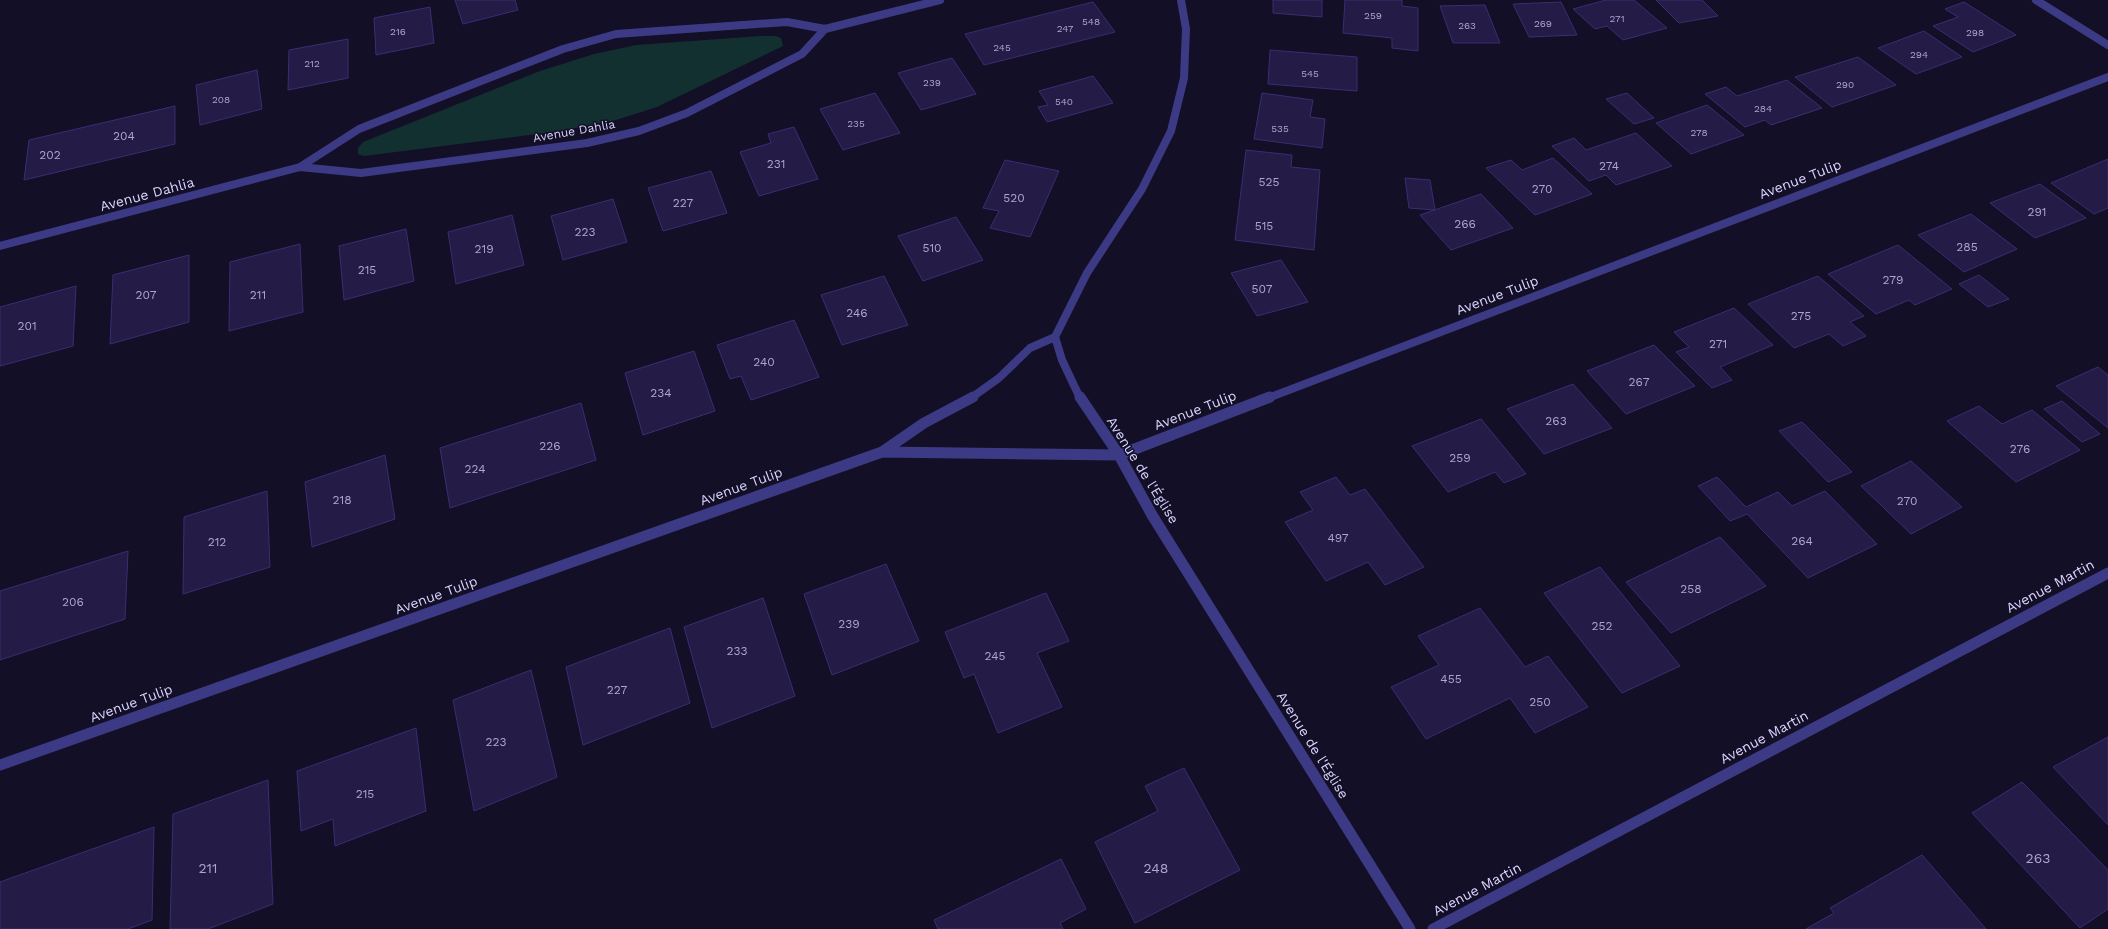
<svg xmlns="http://www.w3.org/2000/svg" width="2108" height="929" font-family="'Work Sans',sans-serif">
<style>
.green{fill:#12302f}
.building{fill:#241b47;stroke:#3b2d73}
.lines{fill:none;stroke-linecap:round;stroke-linejoin:round}
.minor-far1{stroke:#3d3a85;stroke-width:8}
.minor{stroke:#3d3a85;stroke-width:11}
.labels{text-anchor:middle;stroke-width:3;stroke-linejoin:round;paint-order:stroke}
.far-number-label{font-size:10px;fill:#aca6d1}
.far-street-label{font-size:12px;fill:#d9d4ff;stroke:#130f26}
.number-label{font-size:12px;fill:#aca6d1}
.street-label{font-size:14px;fill:#d9d4ff;stroke:#130f26}
.near-number-label{font-size:14px;fill:#aca6d1}
</style>
<rect width="100%" height="100%" fill="#130f26"/>
<path class="green" d="M761,36h15l5,2 2,8 -126,61 -41,13 -56,11 -196,25 -6,-2v-6l5,-6 177,-71 54,-17 42,-9z"/>
<path class="building" d="M455,0h60l3,10 -55,14z
M1273,0h49v17l-49,-4z
M1345,0h57v6l16,2v43l-26,-3v-10l-49,-5z
M1606,0h28l33,28 -44,12 -16,-14 -12,3 -22,-20z
M1656,0h46l16,16 -39,7z
M1093,2l22,30 -131,33 -19,-31z
M1561,2l16,33 -48,2 -16,-33z
M1964,2l52,33 -43,17 -40,-26 25,-9 -13,-8z
M1485,5l15,38h-47l-13,-37z
M430,7l4,36 -58,12 -2,-37z
M1924,31l38,26 -46,17 -38,-26z
M348,39v39l-60,12 1,-40z
M1270,50l87,7v34l-89,-7z
M1858,57l38,28 -64,22 -37,-30z
M952,58l24,36 -55,16 -23,-37z
M257,70l5,39 -62,16 -4,-40z
M1093,76l20,27 -66,19 -9,-15 10,-2 -9,-14z
M1787,80l35,28 -51,17 -6,-5 -20,7 -40,-33 21,-7 11,9z
M875,93l25,40 -57,17 -23,-41z
M1262,93l51,7 -3,17 15,2 -3,29 -68,-9z
M1627,93l27,25 -20,6 -28,-25z
M1707,105l37,30 -53,19 -35,-31z
M175,106v38l-151,36 5,-40z
M794,127l24,52 -59,17 -19,-44 31,-9 -3,-9z
M1636,133l36,33 -56,19 -10,-10 -17,6 -37,-35 22,-8 12,12z
M1246,150l46,5 -1,12 29,3 -6,80 -79,-10z
M1553,158l39,36 -57,21 -49,-47 25,-8 11,10z
M2108,159v49l-14,6 -43,-31z
M1005,160l54,11 -29,66 -40,-9 9,-17 -16,-3z
M711,171l16,42 -64,18 -15,-43z
M1405,178l25,2 5,30 -26,-2z
M2040,184l46,34 -51,20 -45,-35z
M1481,194l32,34 -62,22 -31,-35z
M613,199l14,43 -64,18 -12,-44z
M1971,214l46,35 -53,23 -46,-37z
M512,215l12,50 -68,19 -8,-52z
M956,217l27,43 -60,21 -25,-45z
M406,229l8,52 -70,19 -5,-54z
M300,244l3,68 -74,19 1,-69z
M1898,245l54,44 -37,16 -6,-5 -33,14 -48,-40z
M189,255v67l-79,22 3,-69z
M1281,260l27,42 -51,14 -26,-43z
M1979,275l30,24 -21,8 -29,-23z
M884,276l24,49 -66,20 -21,-50z
M1818,276l46,40 -14,6 16,14 -23,10 -14,-12 -35,14 -46,-44z
M76,286l-3,60 -73,20v-59z
M1734,308l39,37 -53,22 12,13 -20,8 -36,-36 13,-5 -15,-15z
M794,320l25,57 -68,23 -10,-24 -11,3 -13,-34z
M1654,345l41,41 -69,28 -39,-43z
M694,351l21,60 -72,24 -18,-62z
M2098,367l10,8v53l-52,-42z
M1573,384l39,44 -68,26 -37,-45z
M2062,401l38,33 -18,8 -38,-33z
M581,403l15,57 -146,48 -10,-60z
M1979,406l23,18 30,-14 48,40 -64,32 -69,-61z
M1481,419l45,55 -22,9 -9,-11 -47,20 -36,-46z
M1802,422l50,50 -24,10 -49,-51z
M385,455l10,64 -83,28 -7,-65z
M1911,461l51,46 -51,27 -50,-48z
M1336,477l14,18 15,-6 59,78 -39,18 -17,-23 -42,19 -41,-59 28,-12 -13,-18z
M1717,477l29,30 32,-15 14,14 33,-15 52,53 -69,34 -61,-64 -17,7 -32,-35z
M267,491l3,76 -87,27 1,-77z
M1720,537l46,49 -95,47 -45,-51z
M128,551l-3,68 -125,41v-69z
M886,564l33,77 -87,34 -28,-81z
M1600,567l80,99 -58,27 -78,-100z
M1046,593l23,48 -32,12 25,54 -64,26 -24,-59 -10,4 -19,-46z
M763,598l32,98 -83,32 -28,-101z
M1480,608l45,59 23,-11 40,51 -53,26 -25,-35 -84,41 -35,-52 48,-22 -21,-29z
M670,628l20,75 -107,42 -17,-78z
M531,670l26,107 -83,34 -21,-111z
M416,728l10,83 -91,35 -2,-27 -32,12 -4,-60z
M2108,737v88l-55,-58z
M1184,768l56,102 -105,53 -40,-81 63,-31 -13,-25z
M268,780l5,124 -65,25h-38l3,-115z
M2022,782l86,88v39l-28,19 -108,-115z
M154,827l-2,93 -24,9h-128v-47z
M1922,855l64,74h-180l28,-16 -4,-5z
M1061,859l25,50 -26,14 3,6h-125l-4,-9z"/>
<g class="lines">
<path class="minor-far1" d="M2036,0l72,45
M300,167l61,6 226,-30 52,-12 48,-18 115,-59 23,-25
M0,246l300,-79 59,-38 204,-80 53,-15 171,-12 38,7 115,-29
M971,398l28,-20 31,-30 25,-11
M1080,398l-18,-38 -7,-23 32,-64 55,-84 29,-58 13,-53 2,-49 -5,-29
M1268,398l840,-321"/>
<path class="minor" d="M1080,397l39,58 33,60 258,414
M882,452l237,3 151,-58
M0,765l882,-313 42,-29 49,-26
M1433,929l675,-356"/>
</g>
<g class="labels">
<g class="far-number-label">
<text x="1373" y="19">259</text>
<text x="1617" y="22">271</text>
<text x="1091" y="25">548</text>
<text x="1543" y="27">269</text>
<text x="1467" y="29">263</text>
<text x="1065" y="32">247</text>
<text x="398" y="35">216</text>
<text x="1975" y="36">298</text>
<text x="1002" y="51">245</text>
<text x="1919" y="58">294</text>
<text x="312" y="67">212</text>
<text x="1310" y="77">545</text>
<text x="932" y="86">239</text>
<text x="1845" y="88">290</text>
<text x="221" y="103">208</text>
<text x="1064" y="105">540</text>
<text x="1763" y="112">284</text>
<text x="856" y="127">235</text>
<text x="1280" y="132">535</text>
<text x="1699" y="136">278</text>
</g>
<g class="far-street-label">
<text transform="translate(574 131) rotate(-10)" y="4">Avenue Dahlia</text>
</g>
<g class="number-label">
<text x="124" y="140">204</text>
<text x="50" y="159">202</text>
<text x="776" y="168">231</text>
<text x="1609" y="170">274</text>
<text x="1269" y="186">525</text>
<text x="1542" y="193">270</text>
<text x="1014" y="202">520</text>
<text x="683" y="207">227</text>
<text x="2037" y="216">291</text>
<text x="1465" y="228">266</text>
<text x="1264" y="230">515</text>
<text x="585" y="236">223</text>
<text x="1967" y="251">285</text>
<text x="932" y="252">510</text>
<text x="484" y="253">219</text>
<text x="367" y="274">215</text>
<text x="1893" y="284">279</text>
<text x="1262" y="293">507</text>
<text x="146" y="299">207</text>
<text x="258" y="299">211</text>
<text x="857" y="317">246</text>
<text x="1801" y="320">275</text>
<text x="27" y="330">201</text>
<text x="1718" y="348">271</text>
<text x="764" y="366">240</text>
<text x="1639" y="386">267</text>
<text x="661" y="397">234</text>
<text x="1556" y="425">263</text>
<text x="550" y="450">226</text>
<text x="2020" y="453">276</text>
<text x="1460" y="462">259</text>
<text x="475" y="473">224</text>
<text x="342" y="504">218</text>
<text x="1907" y="505">270</text>
<text x="1338" y="542">497</text>
<text x="1802" y="545">264</text>
<text x="217" y="546">212</text>
<text x="1691" y="593">258</text>
<text x="73" y="606">206</text>
<text x="849" y="628">239</text>
<text x="1602" y="630">252</text>
<text x="737" y="655">233</text>
<text x="995" y="660">245</text>
<text x="1451" y="683">455</text>
<text x="617" y="694">227</text>
<text x="1540" y="706">250</text>
<text x="496" y="746">223</text>
<text x="365" y="798">215</text>
</g>
<g class="street-label">
<text transform="translate(1800 179) rotate(-21)" y="5">Avenue Tulip</text>
<text transform="translate(147 194) rotate(-15)" y="5">Avenue Dahlia</text>
<text transform="translate(1497 295) rotate(-21)" y="5">Avenue Tulip</text>
<text transform="translate(1195 410) rotate(-21)" y="5">Avenue Tulip</text>
<text transform="translate(1143 470) rotate(58)" y="5">Avenue de l'Église</text>
<text transform="translate(741 486) rotate(-20)" y="5">Avenue Tulip</text>
<text transform="translate(2050 586) rotate(-28)" y="5">Avenue Martin</text>
<text transform="translate(436 595) rotate(-20)" y="5">Avenue Tulip</text>
<text transform="translate(131 703) rotate(-20)" y="5">Avenue Tulip</text>
<text transform="translate(1764 737) rotate(-28)" y="5">Avenue Martin</text>
<text transform="translate(1313 745) rotate(58)" y="5">Avenue de l'Église</text>
<text transform="translate(1477 889) rotate(-28)" y="5">Avenue Martin</text>
</g>
<g class="near-number-label">
<text x="2038" y="863">263</text>
<text x="208" y="873">211</text>
<text x="1156" y="873">248</text>
</g>
</g>
</svg>
